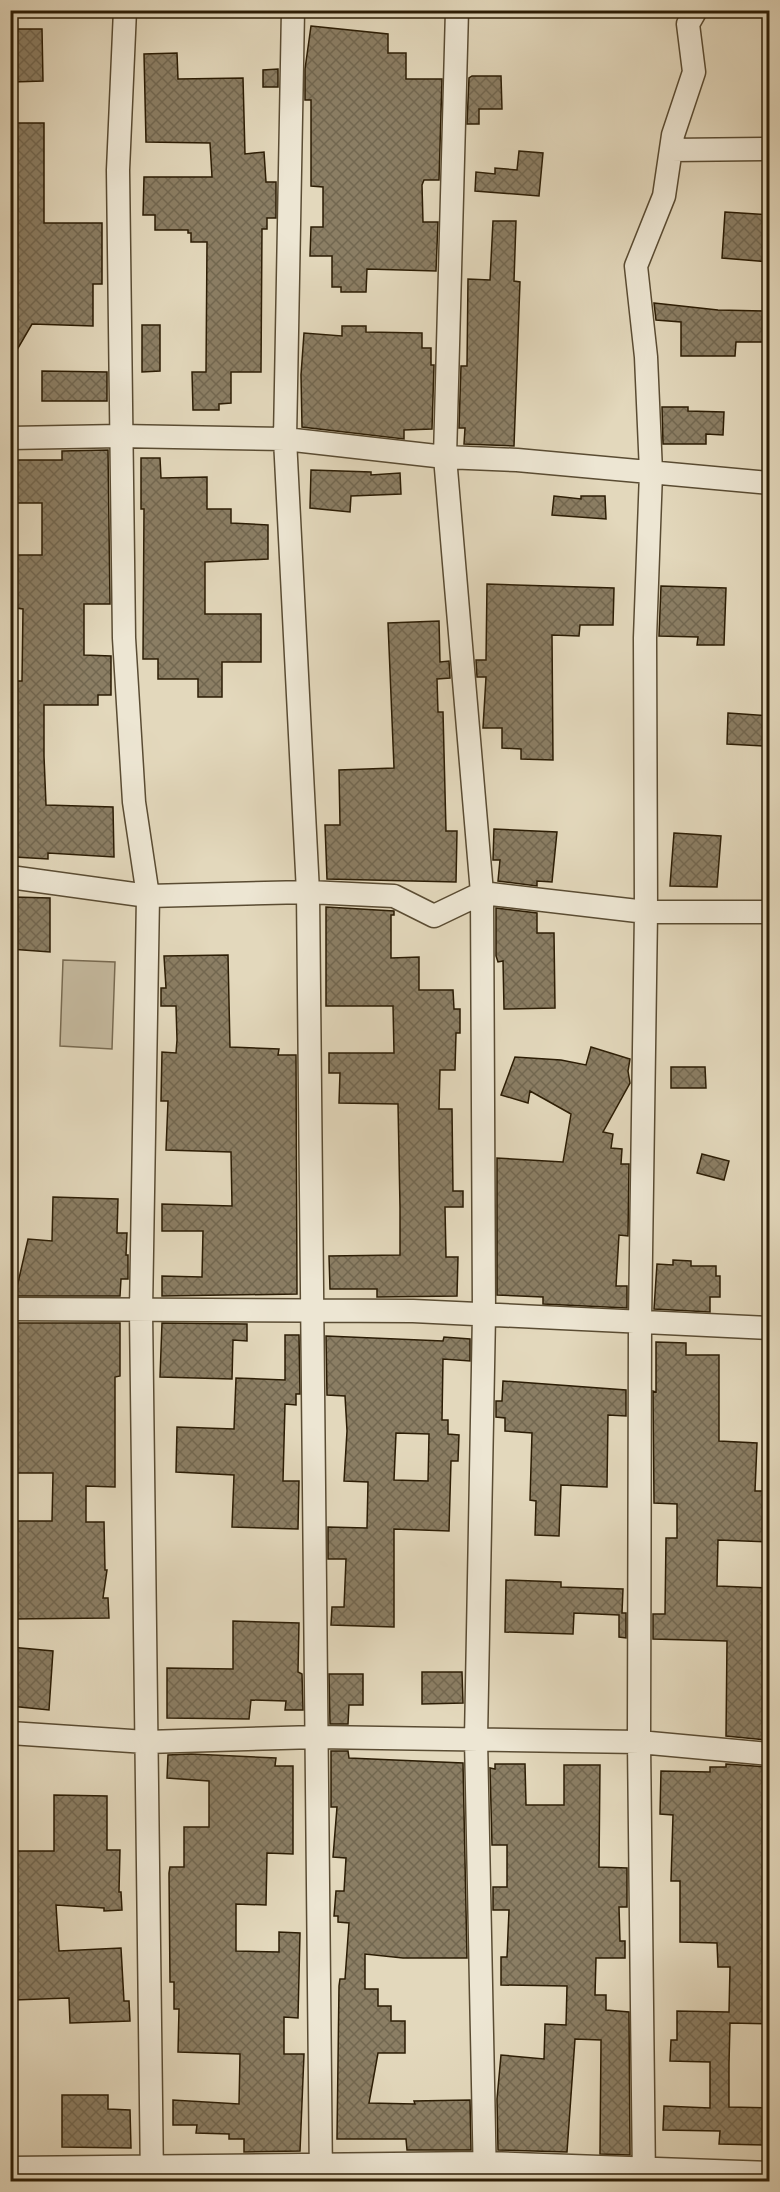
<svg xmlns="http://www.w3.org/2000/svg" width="780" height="2192" font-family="'IM FELL DW Pica',serif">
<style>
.park{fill:#c4b89d;stroke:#786a51;stroke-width:1.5}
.building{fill:url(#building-cross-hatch);stroke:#2c1d05;stroke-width:1.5;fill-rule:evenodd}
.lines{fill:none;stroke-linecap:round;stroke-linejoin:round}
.minor-casing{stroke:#5a4c33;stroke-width:25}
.minor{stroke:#ede6d3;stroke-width:22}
</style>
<defs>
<pattern id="building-cross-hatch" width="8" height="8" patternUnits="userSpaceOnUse" patternTransform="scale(1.5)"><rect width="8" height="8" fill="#8b7e64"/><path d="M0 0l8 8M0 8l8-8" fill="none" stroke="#726750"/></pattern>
</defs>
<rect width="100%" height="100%" fill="#e3d8bc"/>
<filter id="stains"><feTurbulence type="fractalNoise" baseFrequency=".00333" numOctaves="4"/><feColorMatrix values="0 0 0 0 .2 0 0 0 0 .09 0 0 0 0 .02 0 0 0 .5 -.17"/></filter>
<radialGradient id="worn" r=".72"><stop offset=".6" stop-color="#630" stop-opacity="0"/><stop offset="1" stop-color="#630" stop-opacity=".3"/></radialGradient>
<path class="park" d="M63,960l52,2 -3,87 -52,-3z"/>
<path class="building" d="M311,26l77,8v19h18v26h36l-3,101h-15l-2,5 1,37h15l-2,49 -69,-2 -1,23h-25v-5h-9v-31h-22l1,-29h12v-40l-12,-1v-86h-6v-31z
M14,29h28l1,52 -30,1z
M177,53l1,26 65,-1 2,76 19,-2 2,30h10v36h-9v11h-5l-1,143h-30v31l-12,1v6h-26l-1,-38h14l1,-130h-16v-9h-3v-3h-33v-15h-12l1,-38h68l-2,-34 -64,-1 -2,-88z
M278,69v18h-15v-17z
M472,76h29l1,33h-23v15h-12l2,-46z
M11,123h33v100h58v61h-9v42l-61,-2 -22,38z
M519,151l24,2 -4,43 -64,-5 1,-19 19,2v-6l22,2z
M725,212l45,3v47l-48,-4z
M493,221h23l-2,60 6,1 -6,164 -50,-2 1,-16h-6l2,-62h6l1,-87 22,1z
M654,303l64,7 52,1v31h-34l-1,14h-54v-34l-25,-2z
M142,325h18v46l-18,1z
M342,326h24v6l56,1v15h9v17h3l-2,64 -28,1v9l-102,-12 -1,-52 3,-42 38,3z
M42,371l65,1v29h-65z
M662,407h26v4l36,1 -1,23 -17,-1v10h-43z
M108,450l2,154h-26v51l27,1v39h-13v10h-54v51l2,49 67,2 1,50 -66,-4v6l-33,-2 1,-5h-6v-171h12l1,-72 -7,-1v-35h-6v-18h32v-52h-32v-43h52v-9z
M141,458h19l1,20 46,-1v32h24v14l37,2v34l-63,3v52h56v48h-39v35h-24v-18h-40v-20h-15l1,-150h-3z
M311,470l60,2v3l29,-2 1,21 -50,2 -1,16 -40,-4z
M554,496l27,3v-3h24l1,23 -54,-4z
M487,584l127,4 -1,37h-33l-1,11 -27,-1 1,125 -32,-1v-10l-19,-1v-20h-19l3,-51h-9l-1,-17h10z
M661,586l65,2 -2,57h-27l1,-8 -39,-1z
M439,621l1,41 9,-1 1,17 -13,1 1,33h5l3,119h11l-1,51 -129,-3 -2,-54h15l-1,-55 55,-2 -6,-145z
M728,713l42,3v16h-7v14l-36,-2z
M494,829l63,3 -5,50 -15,-1v5l-39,-5 2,-21h-7z
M674,833l47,3 -4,51 -47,-1z
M13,897l37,1v54l-40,-3z
M326,907l68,4v4h-3v43l28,-1v33h34l1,19h6v24h-4l-1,37h-15l-1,39h13l1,82h10v16h-18l1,50h12l-1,39 -80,1v-8h-47l-1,-33 71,-1v-47l-2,-104 -59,-1 1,-30h-11v-20h65l-1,-47h-67z
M496,908l41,5v20h17l1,75 -51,1 -1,-48 -5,1 -2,-6z
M228,955l2,92 49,2 -1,6h18l1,239 -135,2v-20l40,1 1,-46h-41v-27l70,2 -1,-54 -65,-2 2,-49h-7l1,-49 14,1 1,-13 -1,-34h-15v-18h5l-2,-32z
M591,1047l39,12 -2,12 2,12 -27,49 10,2 -2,14 11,1 -1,15h8l-1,72 -9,-1 -3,51h11v22l-84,-4v-7l-46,-2v-137l66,4 8,-48 -41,-23 -2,12 -27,-8 14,-38 46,3 25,5z
M671,1067h34l1,21h-35z
M702,1154l27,7 -5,19 -27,-7z
M53,1197l65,2 -1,34h10l-1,22h2v24h-7l-1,17h-105l13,-57 24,2z
M673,1260l18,1v5h25v10h4v21h-10v15l-56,-3 3,-45 16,1z
M10,1323h110v53l-5,1v110l-29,-1v36h18l1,48h2l-4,28h5l1,20 -99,1v-98h42l1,-48h-43z
M162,1323l85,1v17l-14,-1 -1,39 -72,-2z
M285,1335h14l1,59h-4v11l-11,-1 -2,77h16l-1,48 -66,-2 2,-52 -58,-3 1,-45 57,2 2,-51 49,2z
M326,1336l117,5 1,-4 26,2v22l-27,-2 -1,61h6v14l11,1 -1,26h-7l-2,70 -55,-2v98l-63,-2 1,-18h12l2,-48h-18v-32l39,1 1,-46 -24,-1 3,-50 -2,-35 -18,-1zM396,1433l33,1 -1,47 -34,-1z
M656,1342l30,1v12h33v86l38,2 -2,48h15v51l-52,-2 -1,46 53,2v114h-3l-1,38 -40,-4 1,-95 -74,-2v-25h12l1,-76h11v-34l-23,-1 -1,-112 3,1z
M503,1381l123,9v26l-18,-1 -1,72 -46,-2 -2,51 -24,-1 1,-34 -6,-1 2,-67 -27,-2v-13l-9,-1v-16h6z
M506,1580l55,2v5l62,2 -1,24h4v25l-7,-1v-22l-45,-2 -1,21 -68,-2z
M233,1621l66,2 -1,49 4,2 1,36h-18l1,-9 -35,-1 -2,19 -82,-1v-50l66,1z
M10,1647l43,4 -4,59 -39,-4z
M422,1672h40l1,31 -41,1z
M329,1674h34v31h-14l-1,19h-18z
M331,1751h17l1,7 114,5 4,195h-64l-38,-4v35h13v17h13v15h14v32h-27l-9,50 46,1 -1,-3 56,-1 1,50h-64l-1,-11h-69l2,-153 1,-7h5l4,-56 -11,-1v-6h-4l2,-25h8l2,-33 -13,-1 4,-50h-6z
M191,1754l85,4 -1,8h18v88l-26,-1 -1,52 -30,-1v47l43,1v-20l21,1 -2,85 -14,-1v37h20l-4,97 -56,1v-13h-15v-5l-33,-1 1,-8h-24v-25l66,4 1,-50 -62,-2 1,-43h-5v-27h-4l-1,-109 1,-6h14v-40h25v-46l-42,-3 1,-23z
M495,1764h30l1,41h38v-40h36l-1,102 28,1v39h-8l1,34h5v17h-29l-1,37h11v15l23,2 1,143 -30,-1 1,-114 -26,-1 -8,113 -69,-2 -1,-51 4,-44 43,4 1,-35 21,1 1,-39 -66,-1v-28h6l2,-47h-16v-23h14v-42h-15l-2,-77 5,1z
M726,1764l40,3 -1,24h5v233l-40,-1 -1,41v43l41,1v37l-51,-1 1,-13 -57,-1 1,-24 46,2v-46l-40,-1 1,-21h6v-29l52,1 1,-45h-12l-1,-24 -37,-1v-61h-9l2,-66 -13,-1 1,-43 49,1v-5h16z
M54,1795l53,1v54h13l-1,42h2l1,18 -18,1v-3l-48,-3 3,46 62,-3 3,53h5l1,20 -60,2 -1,-25 -55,2 -4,-55v-94h44z
M62,2095h46v14l22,1 1,38 -69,-1z"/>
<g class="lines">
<g class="minor-casing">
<path id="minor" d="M125,10l-7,160 6,468 10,164 14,94 -7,415 11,871
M293,10l-8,429 23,453 13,1290
M457,10l-12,447 37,436 2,421 -8,425 9,443
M671,150l99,-1
M10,438l110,-2 165,3 160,18 72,3 253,23
M10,877l138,19 160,-4 86,4 40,20 48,-23 164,19h124
M10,1309l403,2 357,17
M10,1733l136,9 171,-5 322,5 131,12
M10,2168l475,-5 285,10
M644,2182l-5,-440 1,-419 6,-411 -1,-274 6,-166 -5,-115 -10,-91 28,-70 9,-61 21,-63 -6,-48 8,-14"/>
</g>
<use href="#minor" class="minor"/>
</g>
<rect width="780" height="2192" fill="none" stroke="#e3d8bc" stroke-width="36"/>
<rect x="12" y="12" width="756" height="2168" fill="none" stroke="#2c1d05" stroke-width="3"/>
<rect x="18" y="18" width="744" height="2156" fill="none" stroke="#2c1d05" stroke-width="1.5"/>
<rect width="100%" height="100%" filter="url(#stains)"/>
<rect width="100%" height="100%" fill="url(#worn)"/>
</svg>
